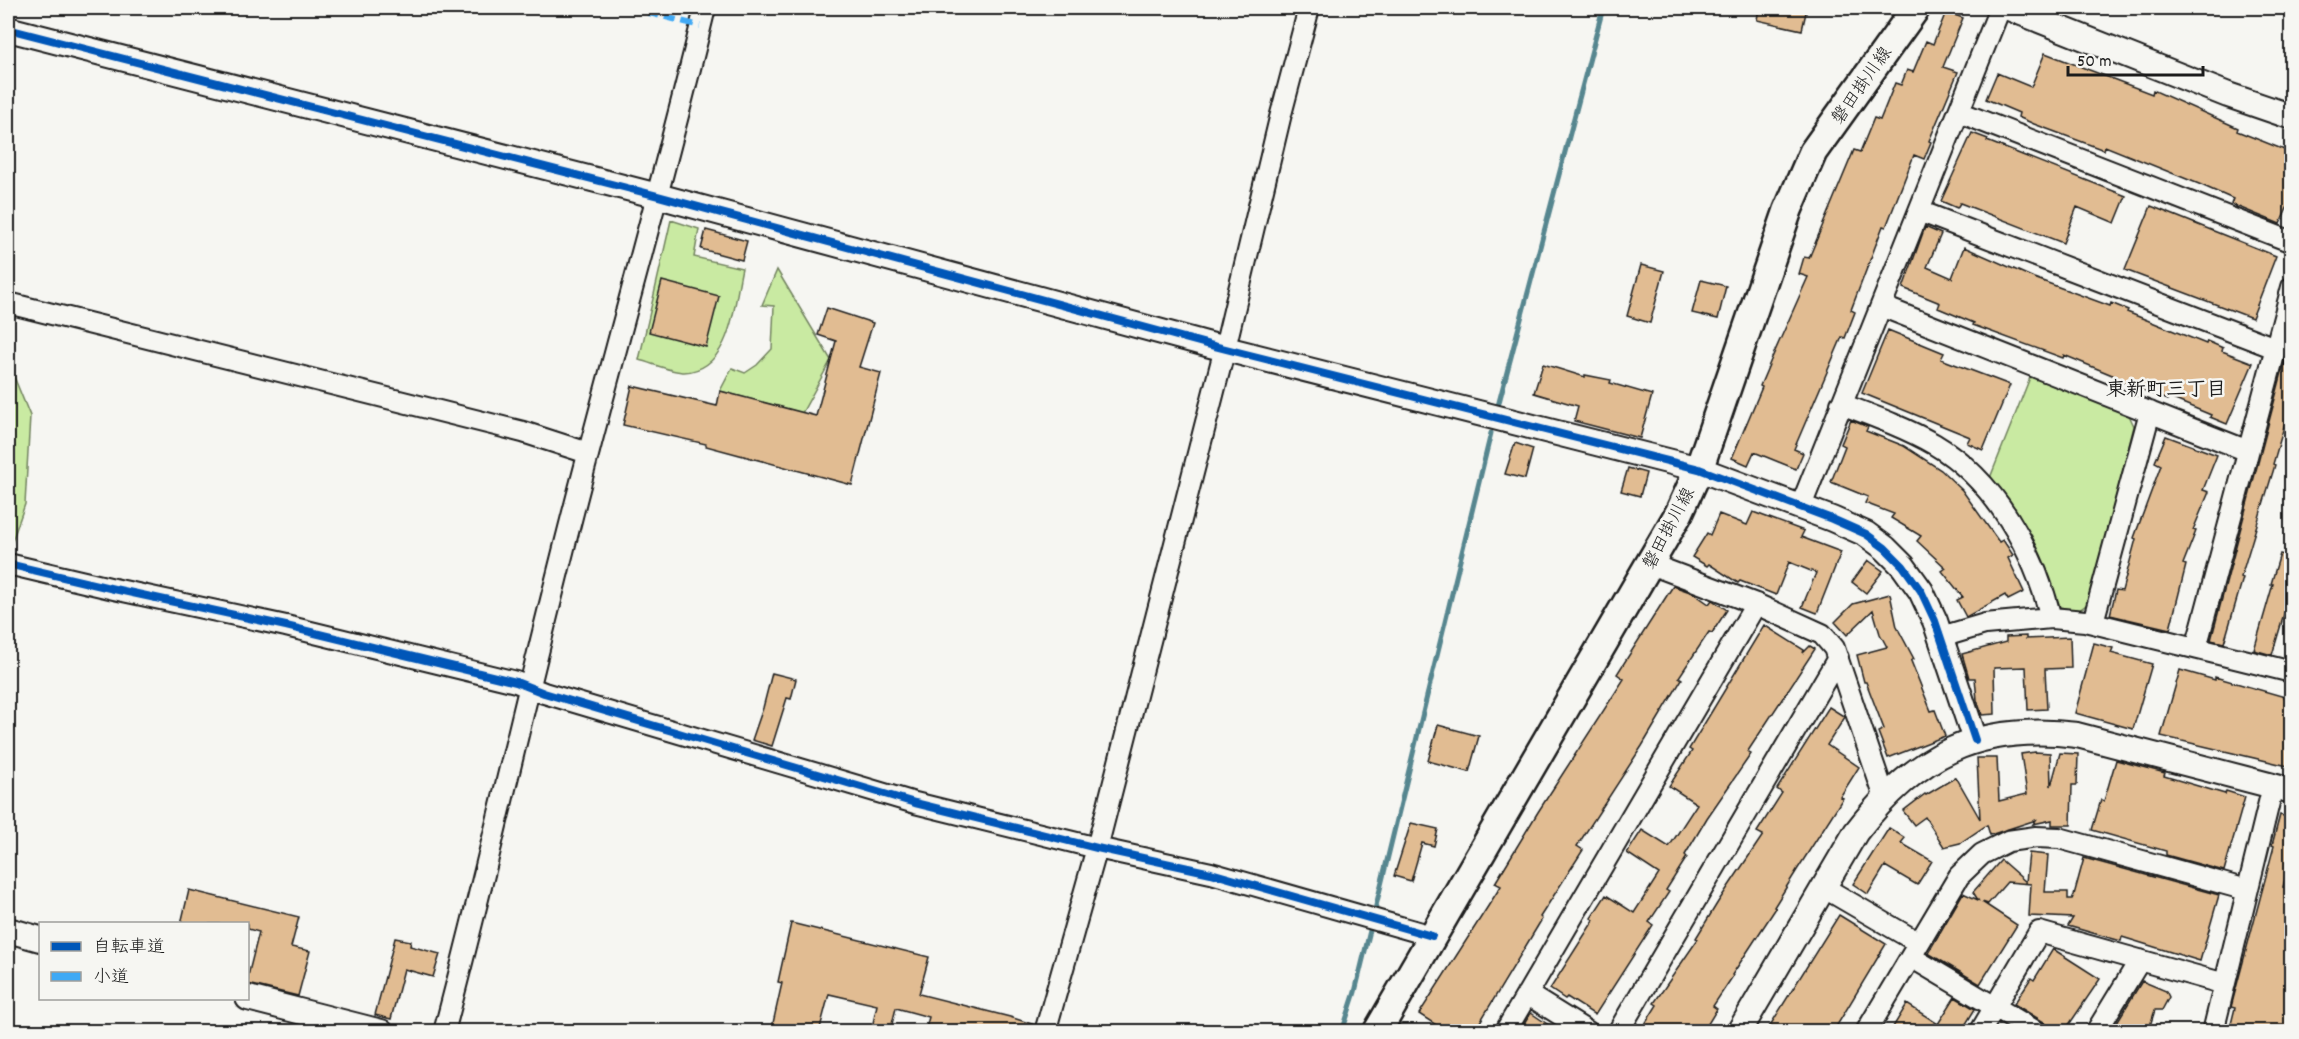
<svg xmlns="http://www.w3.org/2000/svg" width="2299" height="1039" font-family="Dekko,'Klee One',sans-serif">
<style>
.green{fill:#c9eaa2;stroke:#72835f;stroke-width:1.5}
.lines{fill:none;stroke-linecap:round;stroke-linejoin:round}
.stream{stroke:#57868f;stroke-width:5}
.building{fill:#e1bc92;stroke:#1c1c1c;stroke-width:1.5}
.minor-casing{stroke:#1c1c1c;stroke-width:24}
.tertiary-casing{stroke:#1c1c1c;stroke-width:28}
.secondary-casing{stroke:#1c1c1c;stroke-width:32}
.minor{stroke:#f6f6f2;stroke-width:20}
.tertiary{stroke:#f6f6f2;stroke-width:24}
.secondary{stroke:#f6f6f2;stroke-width:27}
.quiet{stroke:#3fa9f5;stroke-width:6;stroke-dasharray:12 6;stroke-linecap:butt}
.cycleway-casing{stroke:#f6f6f2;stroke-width:11}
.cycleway{stroke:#0057b8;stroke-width:8}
.labels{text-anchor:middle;stroke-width:5;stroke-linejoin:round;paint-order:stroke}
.street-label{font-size:18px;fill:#1c1c1c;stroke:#f6f6f2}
.neighbourhood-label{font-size:20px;font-weight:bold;fill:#1c1c1c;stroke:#f6f6f2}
</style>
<rect width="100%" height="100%" fill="#f6f6f2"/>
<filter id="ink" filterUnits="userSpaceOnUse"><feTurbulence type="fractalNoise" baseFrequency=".0167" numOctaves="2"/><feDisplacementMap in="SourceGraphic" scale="12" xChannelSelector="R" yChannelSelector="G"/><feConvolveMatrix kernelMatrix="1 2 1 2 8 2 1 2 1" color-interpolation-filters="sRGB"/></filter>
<g filter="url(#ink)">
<path class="green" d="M671,220l28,9 -5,28 48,11c-8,35 -10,102 -58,104 -12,0 -33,-9 -45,-12z
M777,270l54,90 -29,53 -82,-22 12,-23 13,5 12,-8 15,-16 2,-43 -12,-1z
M8,362l22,54 -5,88 -17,49z
M2031,375l97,38 6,13 -44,176 -12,9 -18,-4 -29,-71 -41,-58z"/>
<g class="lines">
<path class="stream" d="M1498,406l105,-398
M1342,1032l13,-40 136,-559"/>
</g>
<path class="building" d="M1759,8h48l-5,22 -45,-10z
M1946,12l17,6 -20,49 15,5 -29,69 2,1 -7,17 -10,-4 -28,72 -3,-1 -32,84 4,2 -10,26 -3,-1 -48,112 9,4 -7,16 -42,-17 -6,13 -16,-7 30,-71 -2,-1 11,-26 37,-83 -9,-3 5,-17 5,1 45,-108 6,2 14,-34 6,2 15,-37 6,2 6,-15 6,2 13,-31 7,3z
M2045,53l107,41 1,-4 85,38 -1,3 55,22v44l-12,27 -49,-20 2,-5 -34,-15 -94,-38 -1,4 -70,-26 -16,-7 1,-4 -33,-14 11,-26 34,14z
M1972,133l16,6 -1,2 139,55 -11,27 -38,-16 -14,36 -103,-40 -3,5 -16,-7z
M2151,206l125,50 -24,62 -127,-48z
M1925,227l16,7 -14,33 25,11 12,-31 70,31 76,28 1,-3 17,7 -1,2 79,32 1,-3 16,7 -1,3 31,12 -26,61 -17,-7 1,-2 -43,-18 -1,3 -51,-21 1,-2 -53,-22 -1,3 -90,-33 1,-2 -36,-15 2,-5 -37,-15z
M706,230l41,11 -5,19 -41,-11z
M1641,265l23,6 -14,52 -23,-7z
M1701,280l25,6 -8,33 -26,-6z
M662,281l57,15 -13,51 -57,-15z
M827,308l46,15 -14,44 22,6 -29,112 -146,-39v-2l-83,-19 9,-39 85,20 3,-15 96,25 20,-75 -18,-6z
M1888,330l56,23 -3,6 69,26 -27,65 -16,-7 3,-6 -108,-44z
M2289,346h3v71l-5,-1 -14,48 2,1 -34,112 2,1 -19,65 -13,-3z
M1543,364l42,13v-2l26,5 -1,3 42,12 -12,43 -66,-17 4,-15 -44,-13z
M1851,420l17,7 -2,4 38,15 37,24 21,20 37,52 4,-2 10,15 -5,3 16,34 -16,8 -3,-5 -39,22 -9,-17 6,-3 -21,-26 4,-3 -29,-27 4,-5 -30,-18 3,-4 -29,-11 3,-6 -37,-15 14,-36 -4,-2z
M2166,436l51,19 -14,35 6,2 -16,38 3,1 -13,33 3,1 -16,64 -60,-14 6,-25 6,1 14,-52 -2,-1 27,-73 -6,-3z
M1515,443l18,6 -8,30 -20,-5z
M1628,468l18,5 -6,23 -19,-5z
M1753,512l51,19 -3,6 40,15 -24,61 -15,-6 14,-34 -27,-11 -13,33 -36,-14 -2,2 -29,-19 -2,2 -15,-9 15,-24 3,2 9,-21 28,11z
M2280,554l12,3v25l-4,12h2l-18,61 -18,-5 19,-66h-2z
M1868,560l15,11 -17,22 -14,-11z
M1673,586l20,7 16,11 3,-4 15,10 -15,23 -3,-1 -30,45 3,2 -40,67 -65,100 6,4 -43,67 2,2 -68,113h-27l-28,-18 82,-128 -6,-3 43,-71 86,-133 -7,-5z
M1890,594l7,33 17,32 -3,2 20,50 4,-1 10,26 -57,22 -10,-26 6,-3 -18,-47h-2l-7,-27 30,-8 -7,-13 -7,-24 -26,25 -12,-13 18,-18z
M1764,625l40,25 -1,3 7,-7 5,3 -67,102 3,3 -44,64 -22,37 2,2 -21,33 3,2 -20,30 4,3 -58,90 -28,-18 -2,2 -15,-10 44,-69 -3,-2 15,-23 28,18 25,-39 -32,-21 15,-23 27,17 28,-43 -28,-18 23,-35 -3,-2z
M2026,636v3l44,-2 1,31 -26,1 2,40 -19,1 -2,-43 -32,1 1,46 -13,1 -5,-15 -2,-22h-6l-7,-24 44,-12v-5z
M2094,643l19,5 -2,5 41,11 -19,65 -58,-16z
M2180,670l35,10v-3l77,22v55l-4,12 -127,-30z
M772,673l24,6 -5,20 -4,-1 -15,48 -20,-6 11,-32z
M1829,707l16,10 -18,28 32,22 -19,30 3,1 -46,72 -23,37 2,1 -44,67 1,1 -20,30 4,3 -14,23h-63l17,-27 -3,-2 44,-64 -2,-1 22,-36 45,-67 -6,-3 25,-39 -5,-4z
M1438,725l41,11 -10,36 -41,-11z
M2035,752l15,1 1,33 9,-33 18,1 -1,31h-5l-1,40h-19v-5l-19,4 3,-4 -46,15 -3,-10 -27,18 -16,4 -19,-30 -11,8 -11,-14 22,-17 1,1 30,-18 24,42 -3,-61h20l2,43 28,-7 -6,-40z
M2116,760l49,13 -1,3 61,18 1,-3 19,6 -21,74 -58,-16v-4l-74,-21 9,-30 3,1z
M2280,815l12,3v27l-4,13 2,1 -7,28 9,1v129l-5,15h-58l6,-24 -4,-1 43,-161 -2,-1z
M1411,823l27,6 -4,17 -12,-3 -11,38 -17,-5z
M1889,828l16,10 -4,5 31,18 -15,24 -32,-19 -17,28 -15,-10z
M2029,853l19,2 -3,37h23v7h4l2,-4 10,-37 135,37 -19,66 -78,-24 -1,4 -53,-15 5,-8 -44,-2 2,-32 -24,-2 -19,22 -6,-2 35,23 -37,59 -52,-31 35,-60 15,7 -5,-8 28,-32 25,22z
M189,890l110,27 -8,30 19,4 -12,45 -50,-12v-8l11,-44 -11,-3v-5h-67z
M1839,915l47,29 -53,88h-67z
M791,923l138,34 -10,37 91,23 25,8 -2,7h-108l4,-15 -33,-9 -6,24h-19l6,-27 -48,-11 -10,38h-48l11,-49 -4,-1z
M395,938l16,3 -1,5 30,8 -7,23 -29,-8 -13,50 -16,-4z
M2053,949l47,30 -36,53h-15l-5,-10 -30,-18 17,-26 3,2z
M2142,981l24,10 3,6 -7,13h-7l-7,22h-37z
M1955,997l20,12 -14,23h-71l17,-28 31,20z
M1531,1013l28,19h-40z"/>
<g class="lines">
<g class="minor-casing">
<path id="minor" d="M1959,112l333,130
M1919,211l356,137
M8,303l515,129 65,21
M1881,306l367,145
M1841,404c32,12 63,23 93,40 61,36 100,107 117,174
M1801,506l199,-498
M8,564l106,25 172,37 230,56 28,11 371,110 182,45 114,25 221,63
M1650,564l106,40 66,30 12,14 51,150
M2093,622l57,-210
M1941,637l44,-13 66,-6 34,3 207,51
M2196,648l96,-361
M1823,887l96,56
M1911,957l126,75
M1527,994l61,38
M444,1032c51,-192 93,-386 144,-577 39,-149 81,-298 117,-447
M1045,1032l52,-184 128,-500 55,-230 29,-110
M1505,1032l251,-428
M1618,1032l220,-374
M1866,1032l93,-156 23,-22 26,-13 28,-4 23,1 188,52
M1980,1032l59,-100 186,52
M2096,1032l44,-72
M2213,1032l60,-246"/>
</g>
<g class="tertiary-casing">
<path id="tertiary" d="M2009,8l219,87 64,22
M8,29l650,167 552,149 489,124 133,50 34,15 19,14 18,18 18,25 14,30 40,119
M8,930l32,9
M248,998l133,34
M1739,1032l117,-200c60,-78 122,-109 221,-97l215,56"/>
</g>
<g class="secondary-casing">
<path id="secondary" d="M1377,1032l302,-519 20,-44 89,-259 25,-58 103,-144"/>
</g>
<use href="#minor" class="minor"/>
<use href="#tertiary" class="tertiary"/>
<use href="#secondary" class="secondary"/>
<path class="quiet" d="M630,8l70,18"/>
<g class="cycleway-casing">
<path id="cycleway" d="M8,29l650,167 552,149 489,124 133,50 34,15 19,14 18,18 18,25 14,30 40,119
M8,564l106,25 172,37 230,56 28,11 371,110 182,45 114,25 221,63"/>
</g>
<use href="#cycleway" class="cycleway"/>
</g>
</g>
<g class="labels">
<g class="street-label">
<text transform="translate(1861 85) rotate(-55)" y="6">磐田掛川線</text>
<text transform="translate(1668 528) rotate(-62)" y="6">磐田掛川線</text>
</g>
<g class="neighbourhood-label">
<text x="2166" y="395">東新町三丁目</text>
</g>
</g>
<rect width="2299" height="1039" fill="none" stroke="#f6f6f2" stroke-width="30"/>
<rect x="15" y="15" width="2269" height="1009" fill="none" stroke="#1c1c1c" stroke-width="2" filter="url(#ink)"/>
<rect x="39" y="922" width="210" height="78" fill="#f6f6f2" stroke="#9f9f9c" stroke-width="1.5"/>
<rect x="51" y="942" width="30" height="9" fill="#0057b8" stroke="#9f9f9c" stroke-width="1.5"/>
<text x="93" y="952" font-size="18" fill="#1c1c1c">自転車道</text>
<rect x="51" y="972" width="30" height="9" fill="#3fa9f5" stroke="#9f9f9c" stroke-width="1.5"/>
<text x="93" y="982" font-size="18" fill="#1c1c1c">小道</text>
<path d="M2068 66v9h135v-9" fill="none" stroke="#1c1c1c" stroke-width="3"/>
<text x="2077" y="66" font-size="18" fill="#1c1c1c" stroke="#f6f6f2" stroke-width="4.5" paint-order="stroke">50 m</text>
</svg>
